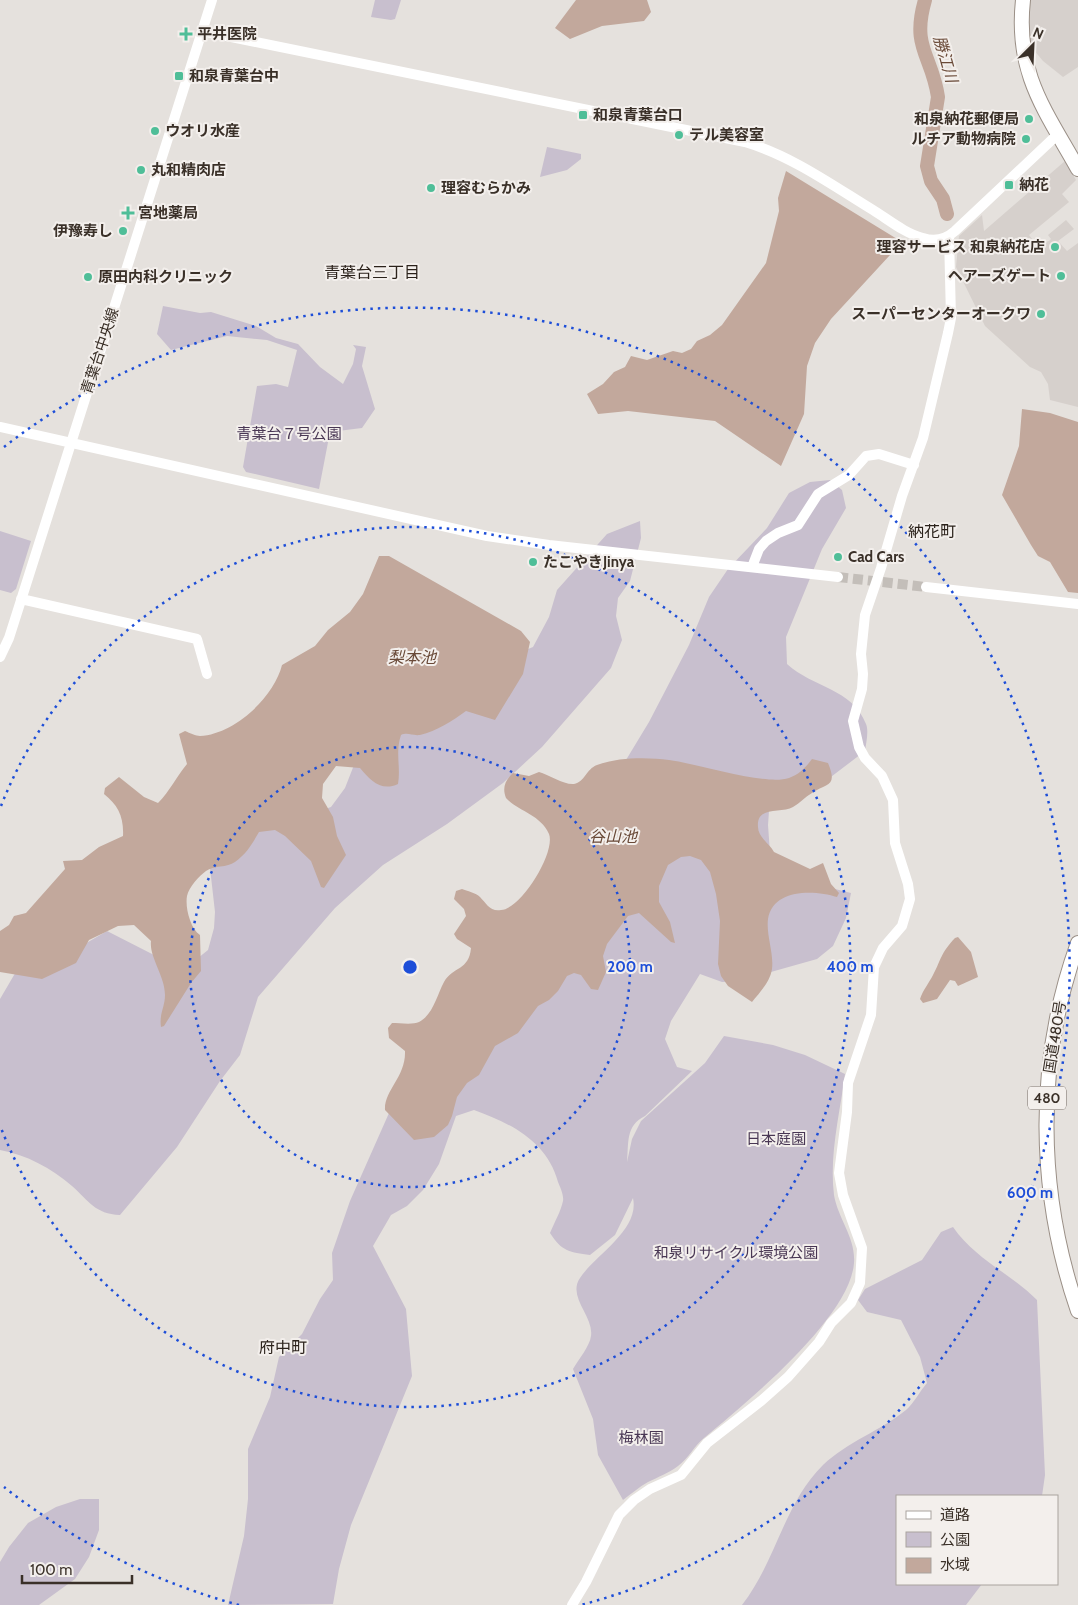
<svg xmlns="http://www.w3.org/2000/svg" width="1078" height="1605" font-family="Cabin,'Noto Sans JP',sans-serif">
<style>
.built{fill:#d6d0cc}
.green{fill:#c8bfce}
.water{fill:#c2a89c}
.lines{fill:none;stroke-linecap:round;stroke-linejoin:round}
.river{stroke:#c2a89c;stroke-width:14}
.secondary-tunnel{stroke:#c3beb9;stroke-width:10;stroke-dasharray:10 5;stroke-linecap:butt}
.highway-casing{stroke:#9a8f86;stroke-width:16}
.secondary{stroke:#fff;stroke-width:10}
.highway{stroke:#fff;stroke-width:14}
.ring{fill:none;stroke:#1d4ed8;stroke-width:2.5;stroke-dasharray:2.5 5}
.poi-dot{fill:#4fbe98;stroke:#f3efec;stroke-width:2}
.labels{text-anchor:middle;stroke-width:4;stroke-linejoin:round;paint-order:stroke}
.shield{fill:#f3efec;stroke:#726963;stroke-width:1}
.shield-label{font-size:14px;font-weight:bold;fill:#3a3028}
.poi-label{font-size:15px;font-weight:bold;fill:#3a3028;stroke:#f3efec;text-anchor:start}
.street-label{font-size:15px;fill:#3a3028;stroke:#f3efec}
.park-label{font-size:15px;fill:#493754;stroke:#f3efec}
.water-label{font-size:16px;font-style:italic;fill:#694937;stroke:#f3efec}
.neighbourhood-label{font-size:16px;fill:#2b221b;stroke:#f3efec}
.centre{fill:#1d4ed8;stroke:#f3efec;stroke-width:2.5}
.ring-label{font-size:15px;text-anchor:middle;font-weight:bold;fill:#1d4ed8;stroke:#f3efec;stroke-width:4;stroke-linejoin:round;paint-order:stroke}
</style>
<rect width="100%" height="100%" fill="#e5e1dd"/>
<path class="built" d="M1028,0h50v67l-15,10 -20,-16 -15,-18z
M1065,161l11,19 -14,14 7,8 -40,33 7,9 13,-3 2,-2 -3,-4 18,-15 8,9 -16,12 9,10 11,-8v164l-28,-7 -2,-16 -7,-12 -11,-5 -45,-41 -29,-59 3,-31 23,-21 2,16z"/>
<path class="green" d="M375,0h26l-6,19 -4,1 -20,-3z
M547,147l34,7v5l-14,11 -27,7z
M163,306l37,7 11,-1 45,14 20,12 22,6 22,23 23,17 10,-20 3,-15 -3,-4 13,2 -4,19 13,43 -13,19 -32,4 -11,57 -73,-17 -3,-5 14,-81 19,-2 12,3 9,-37 -30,-10 -40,-4 -56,14 -14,-16z
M830,480l12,10 4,18 -24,41 -36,88 1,27c26,24 65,24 79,60 3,7 0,19 -1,27l-46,35 -49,11 -2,28 2,28 57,34 24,6 -5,25 -13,28 -16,13 -78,22 -17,1 -22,-8 -29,47 -6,18 12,28 15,4 -47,45c-20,10 -16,27 -18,46l5,-23 9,-18 64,-58 19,-27 49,9 32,10 40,19c-5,39 -16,81 -11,121 4,24 22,43 20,68 -4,55 -109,141 -150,175 -10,8 -16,21 -26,28 -9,7 -20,11 -30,16 -9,5 -17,12 -25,18l-25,-45 -5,-36 -20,-50c5,-9 17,-23 18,-33 3,-20 -24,-39 -11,-58 15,-23 60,-48 53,-80l-18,37 -25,20c-20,-3 -28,-3 -40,-22 4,-10 11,-22 13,-32 1,-6 -3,-14 -5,-19 -11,-41 -48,-59 -84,-72l-18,6 -17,48 -16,26 -16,16 -16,9 -18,31 33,63 6,67 -61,149 -12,44 -6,35 -105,1 16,-69 4,-37v-50l22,-52 9,-40 23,-23 18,-35 13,-19 -1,-27 18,-52 43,-97 213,-311 43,-71 40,-77 20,-48 19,-28 39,-41 22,-35 21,-11z
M640,521l1,17 -11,43 -12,17 -2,18 6,24 -11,28 -69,79 -39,36 -56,41 -64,41 -48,43 -77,89 -18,58 -20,26 -43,66 -57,68c-25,-1 -31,-14 -48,-29 -21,-18 -45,-31 -72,-36v-151l17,-29 54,-18 36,-21 47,24 39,7 15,-12 6,-22 1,-16 -5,-44 13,-25 108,-36 14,-19 9,-23 51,-53 106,-56 22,-9 16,-30 8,-27 50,-56z
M0,531l31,10 -15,48 -5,4 -11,-3z
M953,1227c22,32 57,46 84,73l8,175 -3,21h-145v88h85l-16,21h-224c34,-43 42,-102 81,-140 24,-23 57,-34 83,-55 8,-7 14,-19 21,-27l-7,-26 -19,-37 -34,-8 -9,-12 7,-11 57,-29 19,-28z
M80,1499h19v31l-10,27 -14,22 -36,26h-39v-43l9,-15 19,-24 28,-16z"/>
<path class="water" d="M576,0h71l4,12 -7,9 -42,5 -32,13 -15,-11z
M786,171l116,71 -71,77 -16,24 -8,23 -3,48 -23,52 -66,-45 -87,-10 -30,3 -11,-20 16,-10 11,-12 11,-5 6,-11 16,4 26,-9 9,2 9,-4 6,-8 13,-6 12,-10 44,-62 13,-52 -1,-13z
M1022,409l28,4 28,9v171l-10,-1 -18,-30 -12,-6 -7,-11 -29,-50 17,-49z
M379,556h10l132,75 9,11 -7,32 -28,46 -29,-9c-14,10 -29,20 -46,24 -8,1 -12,-3 -19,0 -6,17 0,32 -3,49 -17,8 -28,-4 -38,-16l-24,-2 -13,18 -1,14 11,19 4,19 9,19 -22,33 -3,-1 -10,-26 -26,-25 -10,-6 -16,2c-7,12 -12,21 -24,30 -8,6 -21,3 -29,9 -7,5 -17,16 -19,25 -2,11 3,32 13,39l1,36 -10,12 -27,43 -3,1c-2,-13 4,-20 4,-32 0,-19 -16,-38 -14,-54l-17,-16 -16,1 -29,14 -13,23 -34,16 -42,-7v-41l9,-6 5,-9 12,-3 39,-44 -2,-8 19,-1 17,-13 24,-11c1,-19 -5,-31 -19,-42l1,-6 14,-11 25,20 14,6c12,-12 18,-26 29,-39l-8,-30 6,-3c5,2 11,5 15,5 35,-2 74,-39 82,-71l33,-19 13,-16 22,-18 13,-18z
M812,759l16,4c10,24 -1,20 -16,30 -7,4 -12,10 -19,14 -11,7 -37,-2 -35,20 0,10 12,17 16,25l36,17 13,-6 8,21 8,9 -2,4c-22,-7 -64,-9 -69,22 -2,16 6,34 4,50 -2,13 -12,23 -20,33l-24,-16 -7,-10 -3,-12 2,-43 -4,-27 -6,-22 -9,-12 -11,-4 -9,1 -13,8 -9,21v16l11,20 5,21 -4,-1 -32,-29 -11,3 -21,28 -4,12 3,16 -8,18 -7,-1 -10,-14 -7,-2 -7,3 -9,15 -9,9 -11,6 -20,27 -23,13 -16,29 -12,8 -10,14 -5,19 -4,9 -14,12 -20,3 -29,-30c-1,-20 21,-33 20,-59l-16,-13 -1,-10 4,-5c7,0 21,2 27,-1 14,-7 18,-27 25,-40 9,-16 25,-11 27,-34l-14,-9 -3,-5 12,-18 -2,-7 -10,-10 2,-8 6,-2c5,2 14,4 18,8 6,6 10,15 21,13 20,-1 55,-58 48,-76 -9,-20 -30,-22 -43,-36 -4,-10 -1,-18 7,-25l16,3 10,-4c10,3 25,13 35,12 11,-2 12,-15 23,-19 20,-8 51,-8 72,-5 30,4 96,26 120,18 11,-4 17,-11 23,-19z
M958,937l13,15 7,25 -20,9 -3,-5 -5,-1 -13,19 -14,4 -3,-4c3,-9 9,-16 13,-24 9,-17 7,-21 22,-37z"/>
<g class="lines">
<path class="river" d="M925,0c-14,48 7,55 13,97l-11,69 4,15 12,18 4,15"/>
<path class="secondary-tunnel" d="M838,577l88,10"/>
<g class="highway-casing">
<path id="highway" d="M1023,0c-8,73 22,110 55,169
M1078,943c-43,119 -41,249 0,368"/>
</g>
<path class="secondary" d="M202,31l543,111c47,14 87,43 128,68 16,10 33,24 50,28 12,4 23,1 32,-7l103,-97
M0,427l487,109 62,9 289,32
M752,567l7,-18 7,-8 12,-8 20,-8 20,-31 31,-19 17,-19 13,-2 35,11
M926,587l152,17
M21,599l176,40 10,35
M0,657l9,-19 203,-638
M572,1605l14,-23 33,-67 15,-15 16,-11 31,-14 26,-32 54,-42 27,-24 31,-35 12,-19 20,-20 9,-20 2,-35 -19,-53 -4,-22 8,-61 1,-29 23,-68 3,-48 9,-19 19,-22 8,-27 -2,-15 -13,-41 -2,-43 -11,-24 -17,-18 -6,-11 -6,-26 9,-32 1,-15 -2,-20 4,-39 16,-47 21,-72 21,-58 25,-105 3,-15 -2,-82"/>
<use href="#highway" class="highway"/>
</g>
<g class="ring">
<circle cx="410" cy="967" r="220"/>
<path d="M1 806A440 440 0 1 1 1 1128"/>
<path d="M239 1605A660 660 0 0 1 4 1487M4 447A660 660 0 1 1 581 1605"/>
</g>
<g class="poi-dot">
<path d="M183.5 26.5h5v5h5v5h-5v5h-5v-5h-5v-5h5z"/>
<rect x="174" y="71" width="10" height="10" rx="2.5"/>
<rect x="578" y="110" width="10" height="10" rx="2.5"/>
<circle cx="1029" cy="119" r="5"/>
<circle cx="155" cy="131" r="5"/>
<circle cx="679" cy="135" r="5"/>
<circle cx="1026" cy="139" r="5"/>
<circle cx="141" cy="170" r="5"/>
<rect x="1004" y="180" width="10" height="10" rx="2.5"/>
<circle cx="431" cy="188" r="5"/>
<path d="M125.5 205.5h5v5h5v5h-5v5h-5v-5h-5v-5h5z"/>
<circle cx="123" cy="231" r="5"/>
<circle cx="1055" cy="247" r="5"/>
<circle cx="1061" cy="276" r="5"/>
<circle cx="88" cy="277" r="5"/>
<circle cx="1041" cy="314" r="5"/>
<circle cx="838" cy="557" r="5"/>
<circle cx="533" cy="562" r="5"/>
</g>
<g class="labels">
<rect class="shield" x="1028" y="1086.5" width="38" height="23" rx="4"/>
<g class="shield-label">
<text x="1047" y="1103">480</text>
</g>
<g class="poi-label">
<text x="197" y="39">平井医院</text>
<text x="189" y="81">和泉青葉台中</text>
<text x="593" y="120">和泉青葉台口</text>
<text x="1019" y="124" text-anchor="end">和泉納花郵便局</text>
<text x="165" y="136">ウオリ水産</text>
<text x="689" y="140">テル美容室</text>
<text x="1016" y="144" text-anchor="end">ルチア動物病院</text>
<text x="151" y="175">丸和精肉店</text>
<text x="1019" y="190">納花</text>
<text x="441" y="193">理容むらかみ</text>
<text x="138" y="218">宮地薬局</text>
<text x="113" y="236" text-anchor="end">伊豫寿し</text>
<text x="1045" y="252" text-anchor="end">理容サービス 和泉納花店</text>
<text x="1051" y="281" text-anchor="end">ヘアーズゲート</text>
<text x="98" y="282">原田内科クリニック</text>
<text x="1031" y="319" text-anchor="end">スーパーセンターオークワ</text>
<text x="848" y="562">Cad Cars</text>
<text x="543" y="567">たこやきJinya</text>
</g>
<g class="street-label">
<text transform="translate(100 351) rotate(-72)" y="5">青葉台中央線</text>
<text transform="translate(1055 1037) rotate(-81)" y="5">国道480号</text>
</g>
<g class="park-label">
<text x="289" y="439">青葉台７号公園</text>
<text x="776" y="1144">日本庭園</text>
<text x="736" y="1258">和泉リサイクル環境公園</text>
<text x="641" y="1443">梅林園</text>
</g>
<g class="water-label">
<text transform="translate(946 59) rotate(74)" y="6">勝江川</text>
<text x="412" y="663">梨本池</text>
<text x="613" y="842">谷山池</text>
</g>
<g class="neighbourhood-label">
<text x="372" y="278">青葉台三丁目</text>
<text x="932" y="537">納花町</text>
<text x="283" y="1353">府中町</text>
</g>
</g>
<circle cx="410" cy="967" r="8" class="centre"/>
<g class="ring-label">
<text x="630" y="972">200 m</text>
<text x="850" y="972">400 m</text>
<text x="1030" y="1198">600 m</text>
</g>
<rect x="896" y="1495" width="162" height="90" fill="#f3efec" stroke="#a9a39e"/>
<rect x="906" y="1511" width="25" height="8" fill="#ffffff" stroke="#a9a39e"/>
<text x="940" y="1520" font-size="15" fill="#3a3028">道路</text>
<rect x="906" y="1532" width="25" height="15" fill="#c8bfce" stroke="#a9a39e"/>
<text x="940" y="1545" font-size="15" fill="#3a3028">公園</text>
<rect x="906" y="1558" width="25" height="15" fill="#c2a89c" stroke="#a9a39e"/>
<text x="940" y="1570" font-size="15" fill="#3a3028">水域</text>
<g transform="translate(1033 45) rotate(24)" stroke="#f3efec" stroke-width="4" paint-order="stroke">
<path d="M0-4L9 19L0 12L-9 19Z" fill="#3a3028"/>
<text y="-8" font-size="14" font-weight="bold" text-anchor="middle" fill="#3a3028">N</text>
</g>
<path d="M22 1575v8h110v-8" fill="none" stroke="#3a3028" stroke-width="2.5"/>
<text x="30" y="1575" font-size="15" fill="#3a3028" stroke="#f3efec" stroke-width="4" paint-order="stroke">100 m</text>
</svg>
